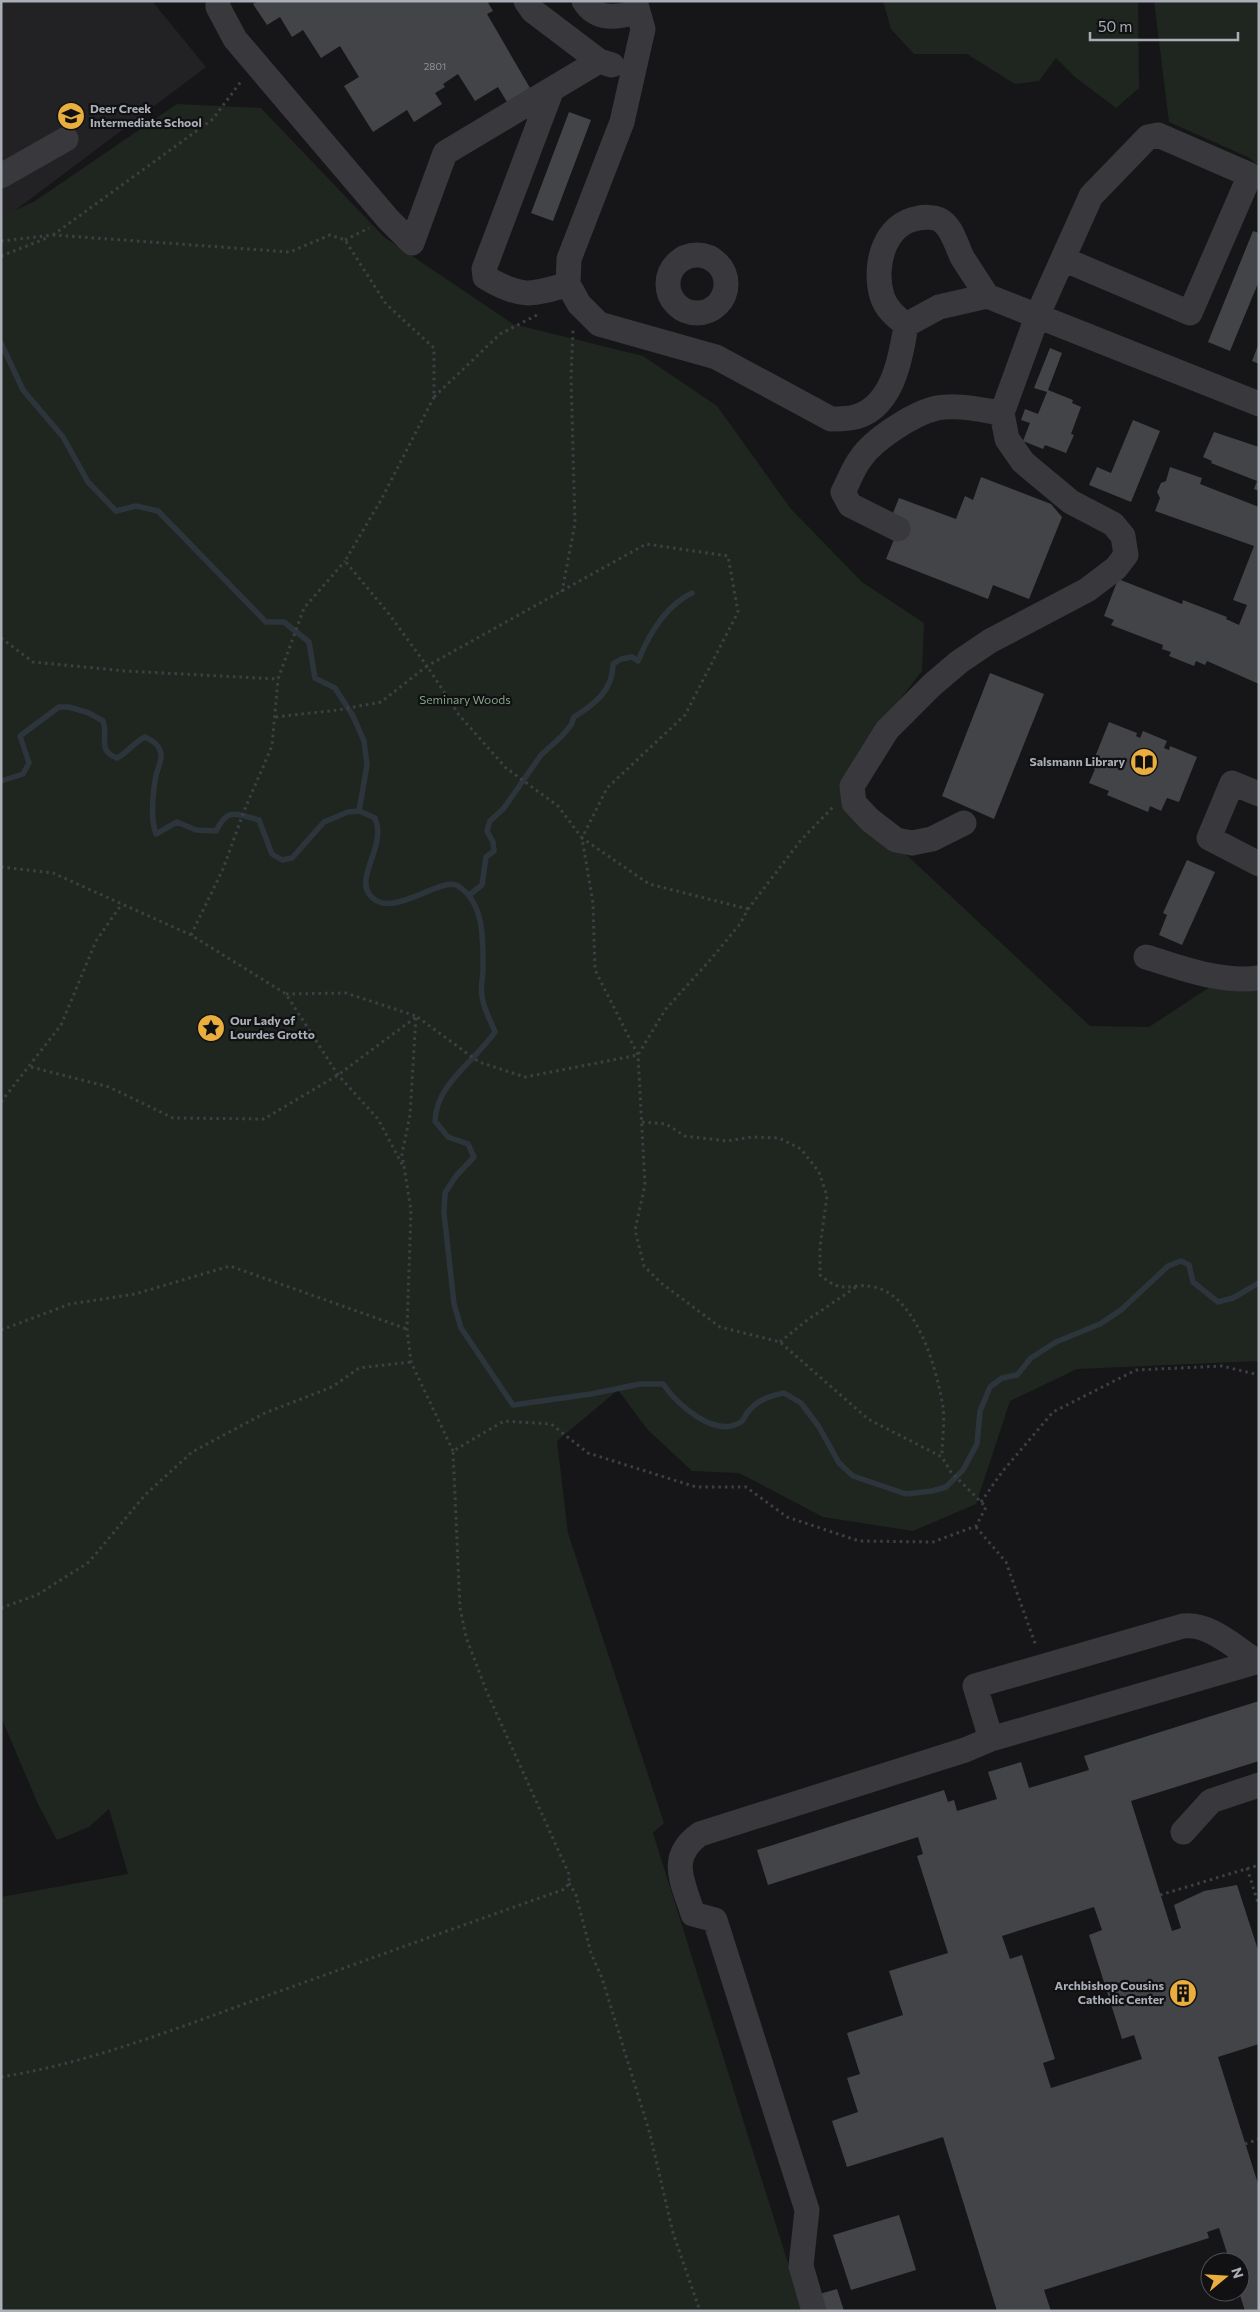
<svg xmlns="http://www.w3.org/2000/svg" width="1260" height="2312" font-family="Commissioner,sans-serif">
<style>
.built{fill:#222225}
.green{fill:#1f261f}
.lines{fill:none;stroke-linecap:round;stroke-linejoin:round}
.stream{stroke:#2d353c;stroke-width:5.5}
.building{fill:#434448;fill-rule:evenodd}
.path{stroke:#3e3f44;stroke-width:3;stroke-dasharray:2.5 4;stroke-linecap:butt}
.minor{stroke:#38383d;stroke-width:25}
.labels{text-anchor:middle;stroke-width:4.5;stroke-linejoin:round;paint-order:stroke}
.number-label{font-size:10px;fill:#90949b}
.poi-label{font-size:12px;font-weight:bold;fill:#a9aeb7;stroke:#111113;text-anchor:start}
.park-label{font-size:12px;fill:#81a283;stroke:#111113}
</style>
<rect width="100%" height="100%" fill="#161618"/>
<path class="built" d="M1,1h151l54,66 -205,154z"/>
<path class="green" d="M883,1h255l1,87 -23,20 -41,-31 -19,-19 -17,23 -24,3 -48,-30h-53l-23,-25z
M1154,1h105v165l-11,-9 -79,-35z
M177,104l84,4 123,129 129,87 130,32 74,50 74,103 71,73 62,41 -2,48 -63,81 9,67 222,207 59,1 70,-46 40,7v373l-182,8 -67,32 -34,103 -63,27 -90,-14 -84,-44 -47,-2 -44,-41 -30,-40 -61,51 11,92 96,290 -11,10 150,478h-802v-414l127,-23 -19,-65 -20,18 -32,13 -19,-36 -37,-87v-1500l34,-16z"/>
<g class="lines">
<path class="stream" d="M1,343l22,47 40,47 25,45 28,29 20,-5 22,5 108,111h18l25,20 6,36 20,10 18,28 11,25 3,24 -8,46
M1,781l22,-7 6,-11 -9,-27 39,-29h10l20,6 14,8c6,16 -7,29 14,37 10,-5 15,-14 28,-21 7,3 14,7 16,16 1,8 -3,15 -5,22 -3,17 -6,43 0,59l21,-12 19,8 20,1c12,-24 20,-17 43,-11l13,34 10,6 10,-2 32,-36 24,-10 11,-1 16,7c12,27 -19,57 -6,76 20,29 72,-19 89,-8 27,17 25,55 25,84 0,8 -3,18 -1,26 1,12 9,25 13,36 -20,29 -59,52 -60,89l13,16 20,7 6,13 -18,19 -11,17 -1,20 10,91 7,24 52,77 78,-11 49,-10h23c14,20 52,55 78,38 3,-2 4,-6 6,-9 10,-13 22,-17 37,-20l17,10 18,24 20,36 14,13 53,18 26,-3 14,-4 17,-17 14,-26 3,-33 10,-24 12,-9 15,-3 14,-17 25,-16 44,-18 21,-14 47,-44 13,-5 8,4 4,17 25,20 15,-4 26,-15
M469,895l13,-10 4,-28 8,-6 -1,-9 -6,-11 3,-10 14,-13 37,-53 21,-19 9,-11 3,-8c21,-13 39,-27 39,-53l8,-5 11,-2 6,4c11,-27 27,-55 54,-68"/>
</g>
<path class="building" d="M257,1h230l6,10 -6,3 43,74 -23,14 -9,-15 -23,14 -17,-27 -15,10 2,3 -10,6 7,11 -28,18 -7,-12 -34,22 -29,-46 15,-9 -19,-31 -19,12 -18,-28 -11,7 -12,-20 -13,8 -14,-21z
M569,112l22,8 -38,101 -22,-8z
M1253,231l6,2v48l-29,70 -22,-9z
M1259,343v21l-7,-3z
M1050,348l12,5 -14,37 25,10 -1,3 9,4 -10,27 3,1 -8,18 -21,-8 -2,4 -20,-8 7,-18 -9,-3 4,-11 13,5 9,-22 -13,-4z
M1133,420l27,11 -29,71 -42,-17 8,-18 14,6z
M1214,432l45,15v44l-5,-2 3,-8 -46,-18 1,-2 -9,-4z
M1170,467l32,11 -2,6 59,23v177l-52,-23 -2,4 -9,-4 -2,5 -25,-10 2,-4 -9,-3 1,-4 -52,-20 3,-5 -10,-4 14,-37 64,25 1,-4 44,17 -1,2 13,6 8,-20 -14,-5 21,-54 -99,-35 5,-13 -3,-6 4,-9 5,-2z
M981,477l70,27 11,13 -33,82 -36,-14 -5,14 -102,-40 15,-37 -10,-4 8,-20 57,21 9,-23 8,4z
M990,673l54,21 -50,125 -52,-23z
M1109,722l28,11 -1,3 4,2 3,-7 24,10 -3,7 5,2 1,-4 27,11 -18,45 -12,-4 -6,13 -11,-5 -2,6 -41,-17 2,-4 -20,-8 6,-14 -4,-2z
M1187,860l28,12 -33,73 -23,-10 8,-20 -4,-2z
M1259,1701v60l-128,40 41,130 9,-3 -7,-23 30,-14 33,-6 22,68v91l-41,13 41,130v124h-14l-6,-19 1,-30h-10l-11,-34 -12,4 2,6 -165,52 7,21h-54l-54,-174 -96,30 -15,-46 26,-9 -11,-34 13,-4 -13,-41 56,-18 -14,-44 59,-18 -31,-97 6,-2 -5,-17 -150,48 -11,-35 187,-60 4,12 6,-2 3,11 40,-12 -9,-27 33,-10 8,26 60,-18 -5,-14zM1094,1907l8,23 -13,5 33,104 12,-4 8,24 -91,29 -8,-25 12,-4 -33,-104 -12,4 -8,-23z
M899,2215l17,55 -65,20 -18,-55z
M837,2289l7,22h-23l-5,-16z"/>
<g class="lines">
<path class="path" d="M53,235l160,-116 29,-39
M345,240l24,-12
M1,241l52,-6 237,17 40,-17 15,5 41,64 48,44v49l66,-63 37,-19
M1,256l46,-18
M434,397l-53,103 -36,61 44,53 38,52 219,-122 82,12 10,56 -53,103 -78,73 -25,50 67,46 99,25
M562,592l13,-69 -4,-145 2,-48
M1,638l32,24 92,9 153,8 26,-71 41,-47
M1,867l52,6 138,62 95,59 52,81 40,44 25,47
M191,935l32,-66 21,-58 28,-65 6,-67
M286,994l60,-1 70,23
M31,1067l78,20 64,31 91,1 74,-44 78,-58
M1,1102l60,-77 35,-84 25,-36
M642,1122l24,2 19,12 41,5 26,-4 27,1 22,11 18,23 8,24 -7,51v28c25,21 28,7 54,12 43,9 63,83 69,120 2,16 -1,34 -1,50
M1,1330l69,-26 65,-10 95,-28 177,63
M780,1342l26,-21 50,-34
M453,1451l-42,-89 -4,-33 4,-119 -9,-56 8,-39 6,-99 63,46 46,15 113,-22 27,-45 46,-51 29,-35 8,-15 53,-69 32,-33
M981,1502l21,-30 51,-60 83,-42 86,-4 37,9
M976,1527l30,35 30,84
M1,1608l36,-13 52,-33 56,-67 47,-43 73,-39 67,-26 27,-19 52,-6
M1247,1868l12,38
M569,1883l7,12 15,58 11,25 48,156 23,99 27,78
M1160,1895l99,-30
M1,2077c88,-14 174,-48 257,-78 103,-37 205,-74 307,-110l4,-6v-9l-83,-184 -20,-53 -6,-29 -7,-157 51,-30 47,3 37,29 108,34h50l41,30 72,24 74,1 43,-16 10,-19 -35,-35 -9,-15 -74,-38 -88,-77 -60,-15 -59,-44 -17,-17 -9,-36 10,-45 -7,-130 -43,-85 -2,-67 -11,-65 -24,-32 -52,-38 -47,-53 -32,-49 -46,36 -43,8 -63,7
M1245,2144l14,-5"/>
<path class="minor" d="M218,1v6l17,32 153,180 24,24 33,-90 154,-92
M526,1l7,10 66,50 13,4
M584,1c13,21 35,16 54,11
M635,1l8,28 -21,93 -53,137 -1,25 11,20 20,20 117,33 115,62c6,0 13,0 19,-1 42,-6 51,-60 56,-93l33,-18 48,-11
M552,89l-68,180 1,8c35,21 46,19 83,7
M1,176l65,-37
M668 284a29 29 0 1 1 58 0a29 29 0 1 1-58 0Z
M906,325c-10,-8 -20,-16 -24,-29 -9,-30 2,-73 37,-78 5,-1 14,-1 19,1 14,6 18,26 24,38 8,13 17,26 25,39l272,108
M898,529l-48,-24 -7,-13c6,-11 10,-24 18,-34 13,-19 53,-45 76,-50 20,-4 44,2 65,5l36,-99 53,-118 57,-59 10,-2 92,40 -60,138 -127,-54
M1259,794l-27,-11 -23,55 50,26
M964,823l-32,16 -20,4 -16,-3 -26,-20 -16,-17 -2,-17 35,-56 45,-45 27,-23 31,-21 97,-51 29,-22 10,-13 -3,-19 -10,-12 -42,-22 -48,-40 -16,-23 -5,-26
M1146,957c37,11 73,26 113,21
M991,1739l-16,-53 208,-60c27,-3 51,21 73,35
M1183,1832l28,-31 48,-16
M814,2311l-13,-45 6,-56 -92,-290 -22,-6c-10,-32 -26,-57 7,-80l265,-84 26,-11 268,-78"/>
</g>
<defs>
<g id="school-disc" transform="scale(1.4375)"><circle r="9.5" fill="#e9ae3d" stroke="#111113"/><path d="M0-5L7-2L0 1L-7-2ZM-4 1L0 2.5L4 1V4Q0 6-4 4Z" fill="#111"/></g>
<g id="library-disc" transform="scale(1.4375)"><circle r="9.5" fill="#e9ae3d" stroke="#111113"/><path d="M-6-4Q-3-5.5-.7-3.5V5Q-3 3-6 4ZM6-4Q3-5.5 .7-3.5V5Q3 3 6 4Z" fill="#111"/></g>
<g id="sight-disc" transform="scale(1.4375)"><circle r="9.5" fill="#e9ae3d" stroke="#111113"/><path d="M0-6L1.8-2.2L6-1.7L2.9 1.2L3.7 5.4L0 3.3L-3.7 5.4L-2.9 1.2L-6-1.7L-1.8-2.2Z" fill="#111"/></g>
<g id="building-disc" transform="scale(1.4375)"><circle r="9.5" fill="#e9ae3d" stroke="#111113"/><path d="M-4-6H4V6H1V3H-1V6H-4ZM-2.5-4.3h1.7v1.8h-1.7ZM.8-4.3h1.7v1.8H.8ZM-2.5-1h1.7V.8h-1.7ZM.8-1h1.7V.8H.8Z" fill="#111"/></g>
</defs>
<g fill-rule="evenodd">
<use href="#school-disc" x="71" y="116"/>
<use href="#library-disc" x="1144" y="762"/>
<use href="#sight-disc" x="211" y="1028"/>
<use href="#building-disc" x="1183" y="1993"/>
</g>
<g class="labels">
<g class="number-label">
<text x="435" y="70">2801</text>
</g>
<g class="poi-label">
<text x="90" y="113">Deer Creek<tspan x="90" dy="14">Intermediate School</tspan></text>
<text x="1125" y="766" text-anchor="end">Salsmann Library</text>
<text x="230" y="1025">Our Lady of<tspan x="230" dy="14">Lourdes Grotto</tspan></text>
<text x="1164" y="1990" text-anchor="end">Archbishop Cousins<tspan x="1164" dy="14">Catholic Center</tspan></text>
</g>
<g class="park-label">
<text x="465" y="704">Seminary Woods</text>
</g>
</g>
<rect width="1260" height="2312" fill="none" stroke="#a9aeb7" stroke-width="5"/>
<g transform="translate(1225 2277) rotate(72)"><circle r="24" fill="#111113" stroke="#4e5055"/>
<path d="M0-4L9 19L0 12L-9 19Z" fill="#e9ae3d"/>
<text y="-8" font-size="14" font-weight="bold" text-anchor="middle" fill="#a9aeb7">N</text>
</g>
<path d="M1090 32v8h148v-8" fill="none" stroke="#a9aeb7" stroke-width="2.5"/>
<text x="1098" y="32" font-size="15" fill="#a9aeb7" stroke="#111113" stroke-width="4" paint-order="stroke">50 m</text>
</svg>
